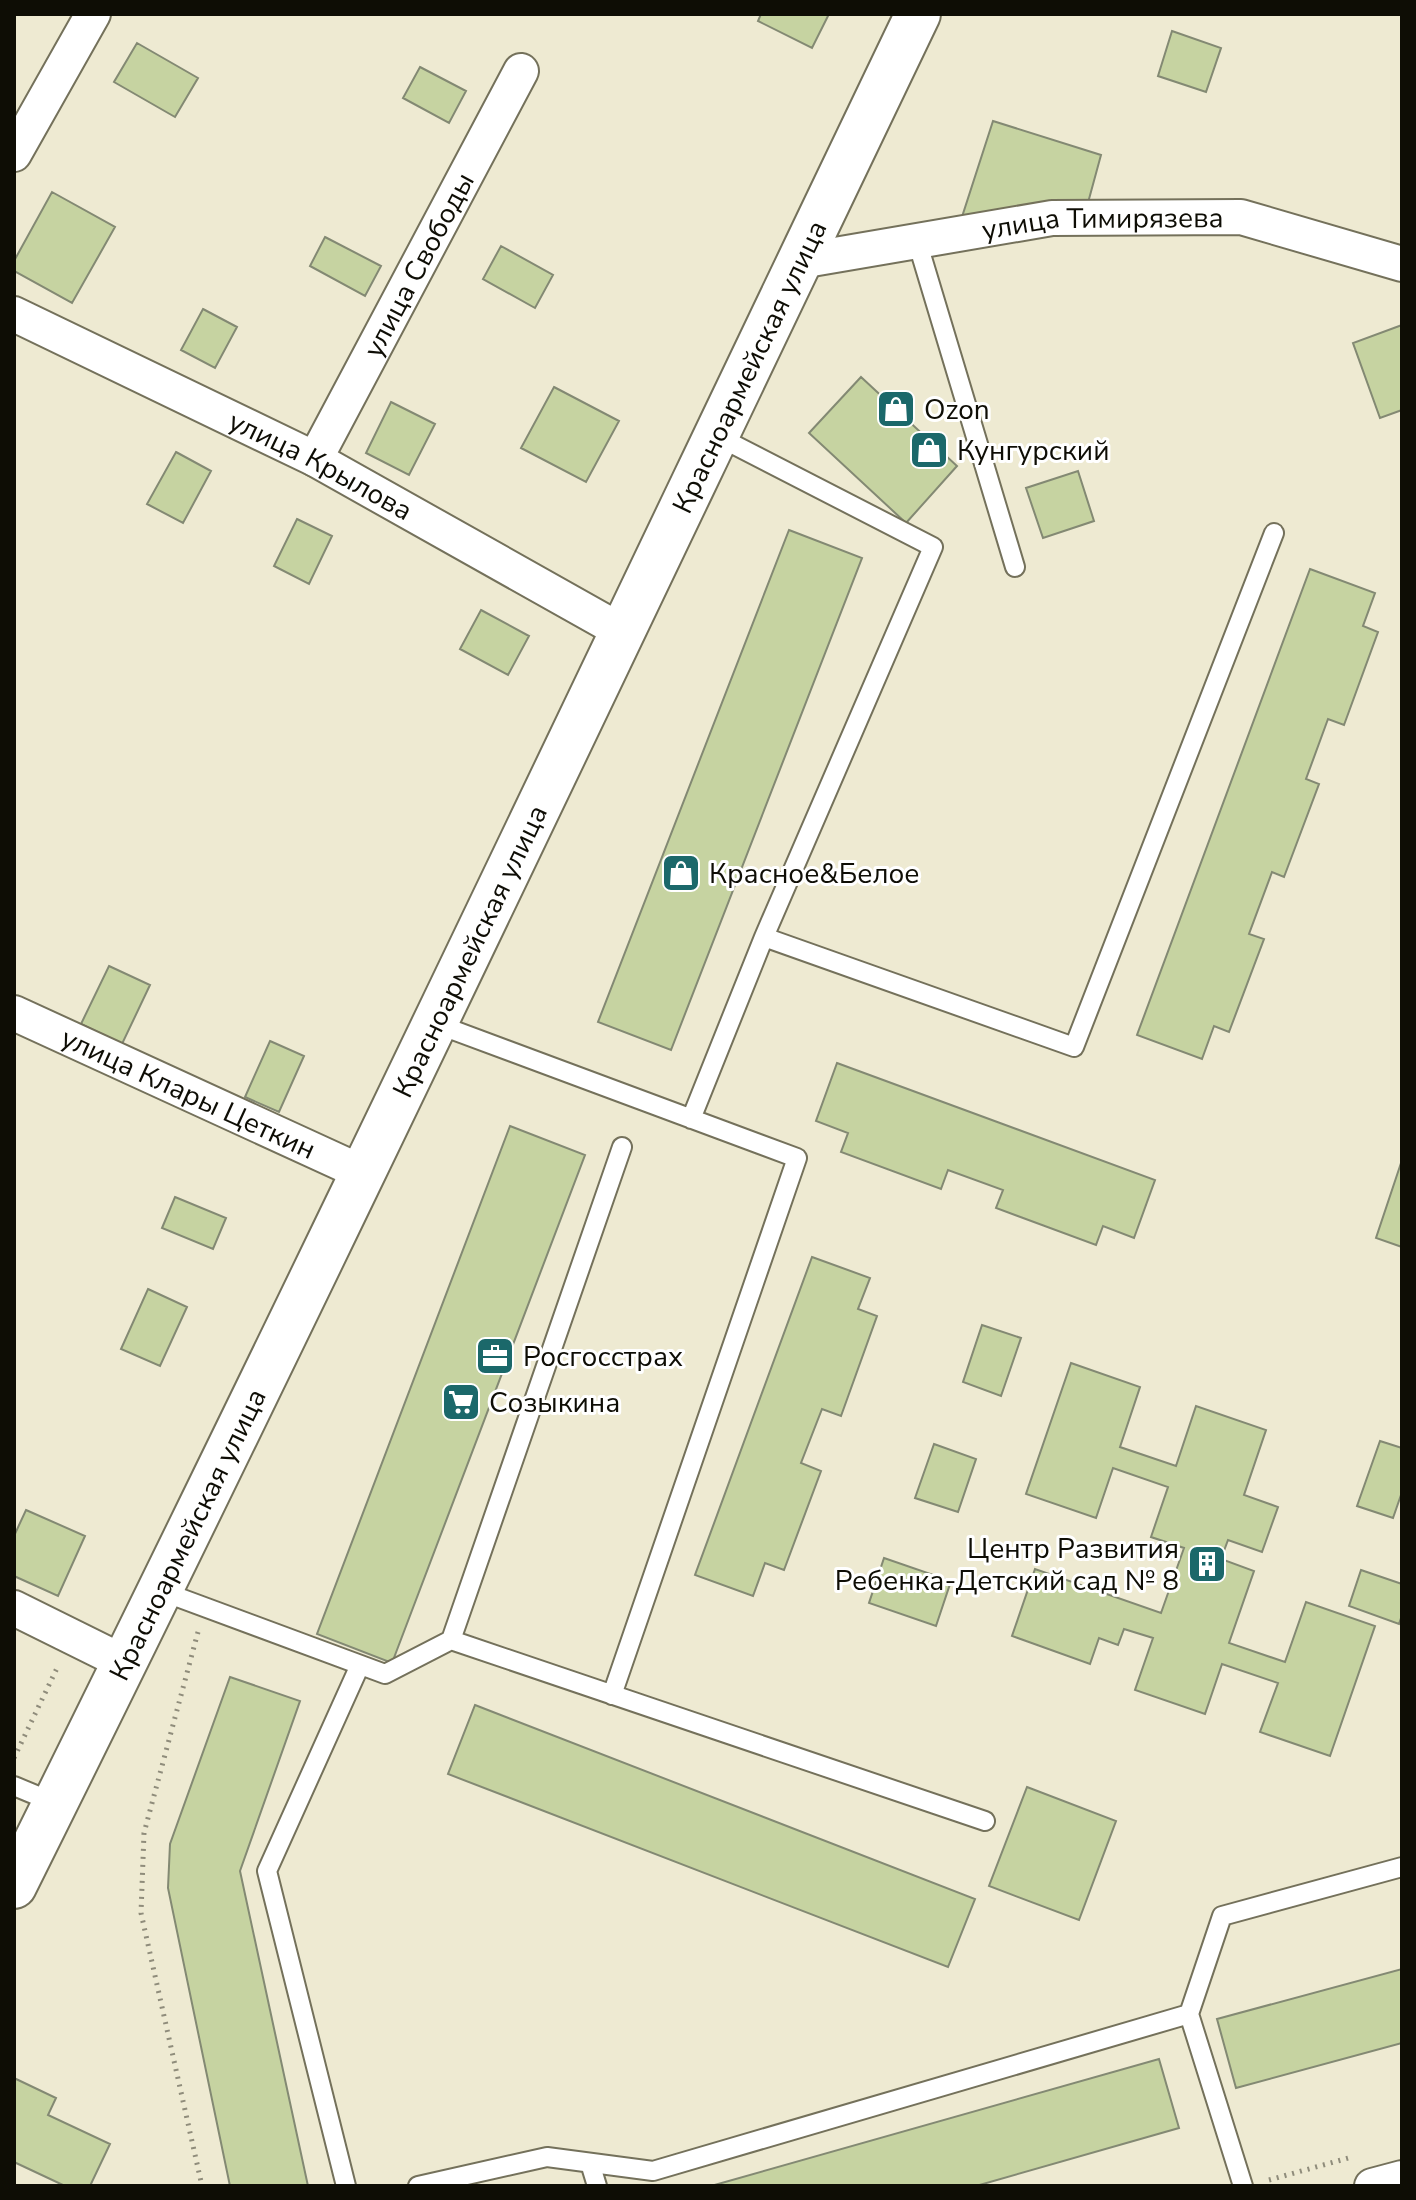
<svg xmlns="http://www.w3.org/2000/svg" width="1416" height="2200" font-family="'Nunito Sans',sans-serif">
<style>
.building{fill:#c6d3a1;stroke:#838973;stroke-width:2}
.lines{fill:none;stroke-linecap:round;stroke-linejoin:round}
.lane-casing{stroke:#74715b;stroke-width:22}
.street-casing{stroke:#74715b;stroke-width:38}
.secondary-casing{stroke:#74715b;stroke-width:48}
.path{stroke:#8f8c7b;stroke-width:5;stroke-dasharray:2 6;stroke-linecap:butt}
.lane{stroke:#fff;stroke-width:18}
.street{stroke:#fff;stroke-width:34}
.secondary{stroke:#fff;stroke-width:44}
.labels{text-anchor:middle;stroke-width:6;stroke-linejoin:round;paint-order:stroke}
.street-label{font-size:28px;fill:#0e0d05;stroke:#fff}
.poi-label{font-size:28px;fill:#0e0d05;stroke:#fff;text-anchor:start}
</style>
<rect width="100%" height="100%" fill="#eeead2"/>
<path class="building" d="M761,14h68l-17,34 -54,-27z
M1172,31l49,17 -15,44 -48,-16z
M137,43l61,35 -23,39 -61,-35z
M420,67l46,24 -17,32 -46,-25z
M993,121l108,34 -15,55 -125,10z
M52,192l63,35 -43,76 -58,-32v-10z
M325,237l56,29 -16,30 -55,-30z
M501,246l52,29 -18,33 -52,-29z
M203,309l34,18 -22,41 -34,-18z
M1402,325v85l-22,8 -27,-75z
M861,377l96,89 -51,57 -97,-90z
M554,387l65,34 -33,61 -65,-34z
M391,402l44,22 -26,51 -43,-22z
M176,452l35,19 -28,52 -36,-19z
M1078,471l16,50 -51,17 -17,-50z
M297,519l35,17 -23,48 -35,-18z
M789,530l73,28 -191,492 -73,-28z
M1310,569l65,24 -12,33 15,6 -34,93 -16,-6 -22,60 13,5 -35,93 -12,-5 -23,62 15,5 -35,93 -15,-6 -12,33 -65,-24z
M481,610l48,26 -21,39 -48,-26z
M109,966l41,19 -28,59 -41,-20z
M270,1041l34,15 -25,56 -34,-15z
M837,1063l318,117 -21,58 -31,-12 -7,19 -100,-37 7,-18 -55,-20 -7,19 -100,-37 7,-19 -32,-12z
M510,1126l75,29 -193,508 -75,-29z
M1402,1160v87l-26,-9z
M175,1197l51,21 -13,31 -51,-21z
M812,1257l58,21 -12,31 19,7 -36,100 -19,-7 -21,54 20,8 -37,99 -19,-7 -12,33 -58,-21z
M148,1289l39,18 -27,59 -39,-17z
M982,1325l39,13 -20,58 -38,-14z
M1071,1363l69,24 -20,60 56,19 20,-60 70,24 -22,65 34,12 -16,45 -34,-12 -7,19 33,12 -25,72 56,19 21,-60 69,24 -45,130 -70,-24 18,-49 -56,-19 -17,50 -70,-24 18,-52 -29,-9 -6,16 -19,-7 -9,26 -78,-28 23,-67 126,44 23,-65 -33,-11 17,-50 -55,-19 -17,50 -70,-24z
M1380,1441l22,7v44l-9,26 -36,-12z
M934,1444l42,15 -18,53 -43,-14z
M26,1510l59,26 -27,60 -44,-20v-40z
M884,1558l67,23 -15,45 -67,-23z
M1361,1570l41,14v31l-3,9 -50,-18z
M230,1677l70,24 -60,170 68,315h-78l-62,-298 2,-44z
M475,1705l500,194 -27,68 -500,-193z
M1027,1787l89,34 -37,99 -90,-34z
M1402,1969v74l-166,45 -19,-69z
M1159,2059l20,69 -203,58h-265z
M14,2078l42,20 -8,17 62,29 -20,42h-25l-51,-24z"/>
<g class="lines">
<g class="lane-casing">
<path id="lane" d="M917,241l98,326
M717,436l216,111 -169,390
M434,1023l363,135 -185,537
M691,1119l73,-182 310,110 200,-514
M622,1147l-171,493 534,181
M161,1591l224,83 66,-34
M14,1786l41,17
M1189,2014l33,-98 180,-49
M590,2163l7,23
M346,2186l-79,-315 93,-206
M418,2186l129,-29 106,14 536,-157 54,172"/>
</g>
<g class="street-casing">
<g id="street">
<path d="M14,154l79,-140"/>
<path id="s1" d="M800,261l252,-43 189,-1 161,47"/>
<path id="s2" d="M14,314l301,145 306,172"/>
<path id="s3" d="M315,459l206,-388"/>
<path id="s4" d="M14,1013l349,160"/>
<path d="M14,1608l111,55"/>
<path d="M1372,2186l30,-8"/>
</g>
</g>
<g class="secondary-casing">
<g id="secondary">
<path id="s5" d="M14,1886c309,-621 604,-1247 904,-1872"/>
</g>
</g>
<path class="path" d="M198,1632l-54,201 -3,80 61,273
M14,1758l44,-92
M1269,2180l83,-23"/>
<use href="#lane" class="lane"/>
<use href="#street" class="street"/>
<use href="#secondary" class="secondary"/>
</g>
<defs>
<g id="shop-square" transform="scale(2)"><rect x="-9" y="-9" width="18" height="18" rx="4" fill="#1b686a" stroke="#fff"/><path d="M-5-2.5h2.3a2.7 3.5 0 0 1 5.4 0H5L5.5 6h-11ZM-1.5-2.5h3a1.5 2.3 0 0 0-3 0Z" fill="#fff"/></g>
<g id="office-square" transform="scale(2)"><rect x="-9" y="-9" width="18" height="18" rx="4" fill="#1b686a" stroke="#fff"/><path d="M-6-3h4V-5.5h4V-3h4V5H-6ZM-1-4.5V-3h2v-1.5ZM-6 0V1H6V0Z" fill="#fff"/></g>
<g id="supermarket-square" transform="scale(2)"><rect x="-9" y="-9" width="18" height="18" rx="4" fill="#1b686a" stroke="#fff"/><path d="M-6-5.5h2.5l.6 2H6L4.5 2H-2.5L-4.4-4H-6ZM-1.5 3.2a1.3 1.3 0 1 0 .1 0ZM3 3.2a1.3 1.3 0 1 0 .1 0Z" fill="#fff"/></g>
<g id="building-square" transform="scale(2)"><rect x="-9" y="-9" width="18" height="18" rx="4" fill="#1b686a" stroke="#fff"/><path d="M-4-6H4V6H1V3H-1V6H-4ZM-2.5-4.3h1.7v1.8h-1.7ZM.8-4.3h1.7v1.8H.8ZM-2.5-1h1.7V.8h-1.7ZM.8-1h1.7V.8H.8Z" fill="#fff"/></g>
</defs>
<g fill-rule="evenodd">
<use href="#shop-square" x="896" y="409"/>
<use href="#shop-square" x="929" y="450"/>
<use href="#shop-square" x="681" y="873"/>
<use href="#office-square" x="495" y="1356"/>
<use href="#supermarket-square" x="461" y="1402"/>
<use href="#building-square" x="1207" y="1564"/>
</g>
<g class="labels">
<g class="street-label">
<text dy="10" stroke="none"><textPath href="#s1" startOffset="306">улица Тимирязева</textPath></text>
<text dy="10" stroke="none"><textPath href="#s3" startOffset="220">улица Свободы</textPath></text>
<text dy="10" stroke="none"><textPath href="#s5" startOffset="1688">Красноармейская улица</textPath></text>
<text dy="10" stroke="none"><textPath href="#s2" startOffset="342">улица Крылова</textPath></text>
<text dy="10" stroke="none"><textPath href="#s5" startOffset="1040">Красноармейская улица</textPath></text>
<text dy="10" stroke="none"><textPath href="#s4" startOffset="192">улица Клары Цеткин</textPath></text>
<text dy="10" stroke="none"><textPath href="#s5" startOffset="392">Красноармейская улица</textPath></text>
</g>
<g class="poi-label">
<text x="924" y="419">Ozon</text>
<text x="957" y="460">Кунгурский</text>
<text x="709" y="883">Красное&amp;Белое</text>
<text x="523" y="1366">Росгосстрах</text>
<text x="489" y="1412">Созыкина</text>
<text x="1179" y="1558" text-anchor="end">Центр Развития<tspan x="1179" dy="32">Ребенка-Детский сад № 8</tspan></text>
</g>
</g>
<rect width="1416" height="2200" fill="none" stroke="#0e0d05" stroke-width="32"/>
</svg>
